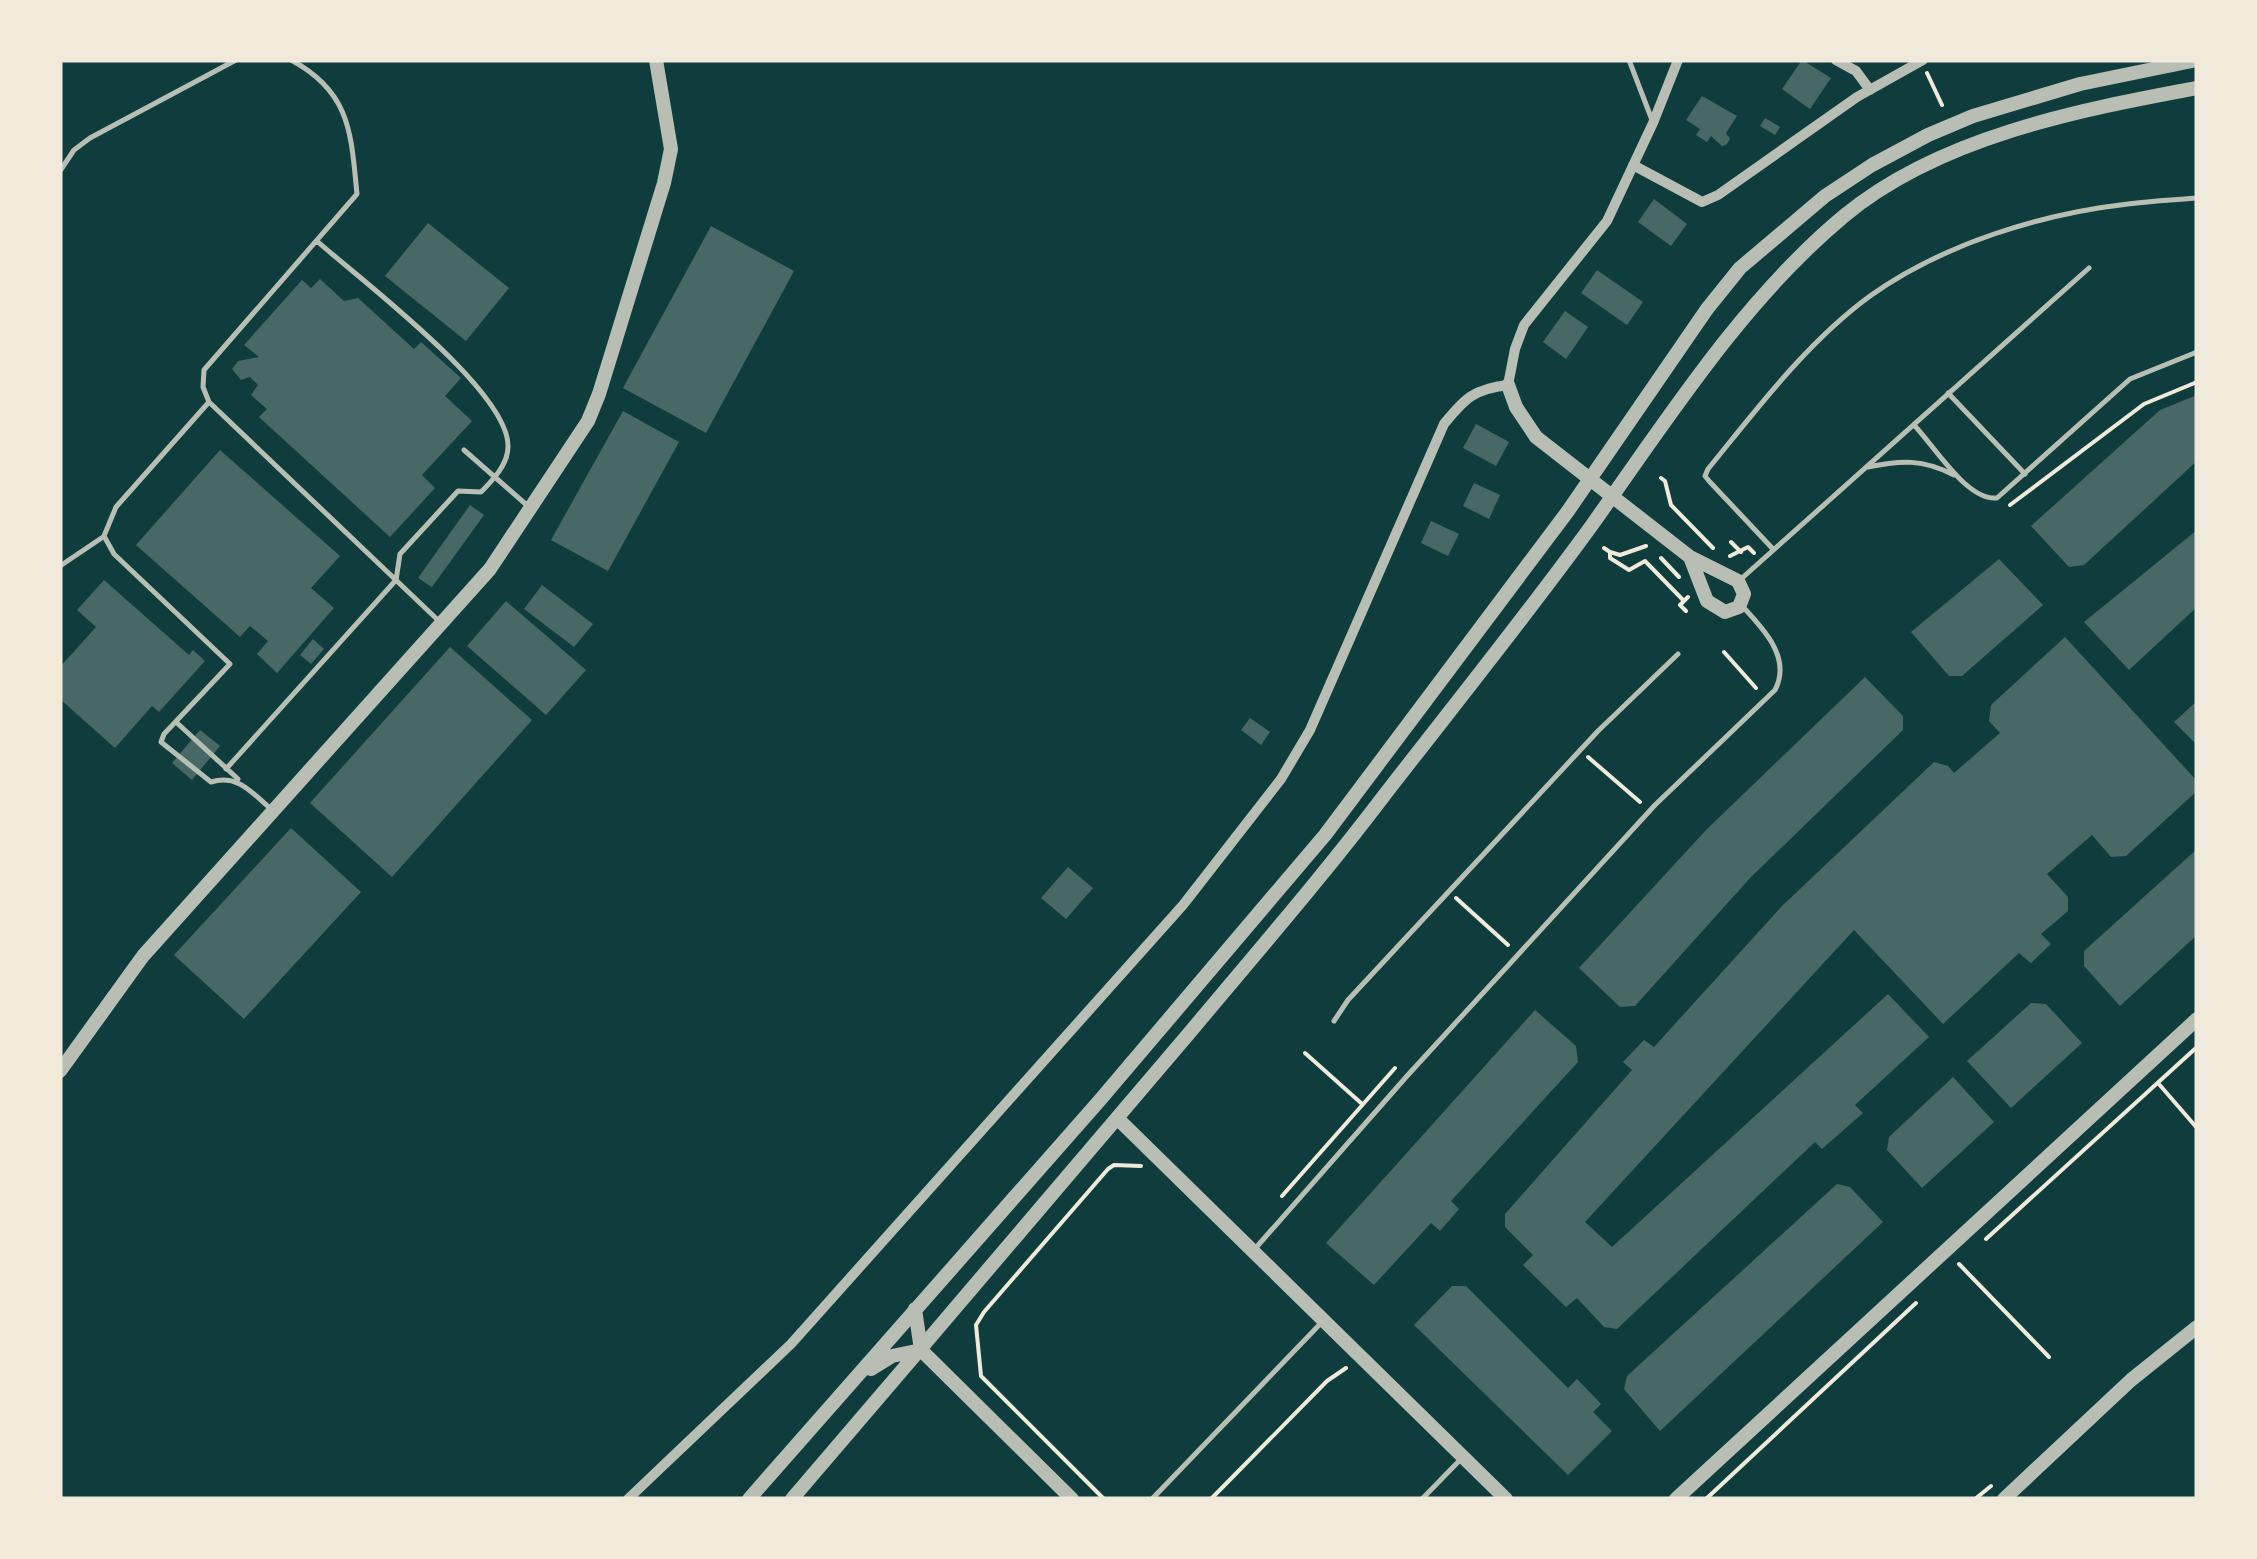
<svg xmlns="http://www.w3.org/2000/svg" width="2257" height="1559" font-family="Literata,serif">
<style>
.building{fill:#486865}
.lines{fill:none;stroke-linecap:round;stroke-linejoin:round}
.path{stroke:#f1e9da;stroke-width:4}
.service{stroke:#b8beb3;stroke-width:5}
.minor{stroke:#b8beb3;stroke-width:10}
.tertiary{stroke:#b8beb3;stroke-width:14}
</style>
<rect width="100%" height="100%" fill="#0f3d3e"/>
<path class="building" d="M1802,60l29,18 -21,31 -28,-20z
M1702,96l35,20 -11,17 4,6 -4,6 -4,1 -11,-10 -4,6 -11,-7 4,-6 -14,-9z
M1765,118l15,9 -5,8 -15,-9z
M1654,199l33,25 -16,22 -33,-24z
M428,223l81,65 -43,53 -81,-65z
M711,226l83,45 -88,162 -83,-45z
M1597,270l46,32 -16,23 -46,-32z
M320,279l24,22 14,-3 56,51 7,-7 40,36 -16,18 27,25 -50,54 13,13 -45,49 -131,-120 8,-8 -16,-14 7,-10 -8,-8 -9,3 -9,-11 6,-8 21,-4 -15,-12 58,-65 9,8z
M1565,311l23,16 -22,32 -23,-17z
M2197,395v66l-113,104 -15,2 -38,-41 129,-116z
M623,411l56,31 -71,129 -57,-31z
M1476,424l33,18 -13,24 -33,-18z
M220,450l120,106 -29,32 23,20 -57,65 -20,-19 11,-13 -18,-15 -10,11 -104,-92z
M1474,483l26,12 -11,24 -26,-13z
M470,505l14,10 -52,72 -14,-9z
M1431,521l28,13 -11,22 -27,-13z
M2197,530v77l-68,63 -45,-48z
M1999,559l44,46 -81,71h-13l-38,-44z
M104,580l85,75 4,-5 12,11 -46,51 -7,-6 -37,42 -55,-49v-32l36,-40 -19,-17z
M542,585l51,39 -19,23 -50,-38z
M506,601l80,69 -40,45 -79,-69z
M2065,637l132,144v10l-71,65 -15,1 -19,-22 -45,39 21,23v14l-27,23 10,10 -20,19 -12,-10 -76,71 -89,-94 -269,292 27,25 276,-253 41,43 -74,68 8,8 -41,36 -7,-7 -198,187 -13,-2 -27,-29 -11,9 -43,-42 10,-10 -28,-28v-13l127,-144 -9,-8 21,-22 10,7 128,-141 152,-144 14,4 6,7 46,-40 -11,-12 2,-16z
M313,639l11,10 -13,15 -11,-9z
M450,647l82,73 -140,157 -82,-74z
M1865,677l38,39v14l-152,147 -116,129 -15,1 -41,-39 127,-138z
M2197,701v44l-23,-23z
M1250,718l20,14 -9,13 -20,-15z
M200,730l20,16 -28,34 -20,-17z
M291,828l70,64 -117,127 -70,-64z
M2197,849v86l-77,71 -36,-40v-15z
M1068,867l25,21 -27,31 -25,-21z
M2031,1003l15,1 36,39 -71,65 -44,-47z
M1535,1010l41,36 2,16 -127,139 8,8 -19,22 -9,-8 -57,62 -48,-42z
M1953,1077l41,45 -72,66 -35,-38 2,-13z
M1837,1184l13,3 33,35 -223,209 -36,-42 3,-13z
M1452,1286h14l102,102 9,-9 24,25 -8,8 19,19 -44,44 -154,-150z"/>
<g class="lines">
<path class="path" d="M1927,73l15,32
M1661,478l4,3 6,24 42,43
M2010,505l134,-101 53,-22
M1731,542l10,10
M1604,548l6,4v6l19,12 16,-9 39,40
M1610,552l10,3 26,-9
M1730,556l18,-9 6,6
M1661,558l18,19
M1686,611l-6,-6 8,-8
M1724,652l32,36
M1588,757l52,45
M1456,898l52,47
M1305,1053l56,50
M2158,1083l39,45
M1282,1196l113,-128
M1986,1239l211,-192
M1959,1264l90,93
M1104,1499l-123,-123 -5,-51 8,-13 124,-143 6,-4 27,1
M1211,1499l116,-118 19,-13
M1706,1499l210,-196
M1975,1499l16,-13"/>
<path class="service" d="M291,60c60,32 60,74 66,134l-153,176 -1,17 6,15 232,221
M1629,60l23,60
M60,171l14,-21 16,-12 146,-78
M1948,393l77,81
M209,402l-93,105 -12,29 10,18 116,110 -66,70 -3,8 50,40c27,-8 40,10 60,27
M1914,425c21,22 53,76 83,73l133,-119 67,-27
M464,450l65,57
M1868,467c33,-7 55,-8 86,8
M1773,549l-64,-68 -4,-5 3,-7c49,-60 99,-127 162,-173 73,-52 170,-82 258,-92 23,-3 46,-4 69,-6
M60,566l43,-29
M1741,579l348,-311
M176,722l62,57
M226,769l170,-189 4,-26 58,-63 23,1c12,-12 27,-28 27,-45 2,-55 -147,-167 -190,-205
M1334,1021l14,-21 250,-269 80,-77
M1253,1251l154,-175 248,-271 120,-115c17,-32 -12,-62 -33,-84
M1152,1499l171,-178
M1422,1499l39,-40"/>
<path class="minor" d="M1836,60l20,11 14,19
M1633,165l69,37 16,-7 139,-98 66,-37
M628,1499l163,-155 392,-439 98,-126 29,-49 134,-306c21,-26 30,-35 64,-39l7,-36 9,-24 83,-104 46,-98 25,-63"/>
<path class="tertiary" d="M1508,385l8,22 20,30 154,120 48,24 6,13 -5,13 -14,5 -18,-11 -17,-44
M60,1071l83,-115 347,-387 98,-148 11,-27 65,-211 7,-34 -15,-89
M1117,1118l389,381
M915,1309l6,41 151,149
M871,1369l21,-13 29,-6
M749,1499l351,-399 225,-265 243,-324 139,-202 33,-41 85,-72 47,-31 56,-30 45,-19 107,-32 117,-24
M792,1499c133,-156 267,-311 399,-468 66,-79 133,-156 195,-238 69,-89 140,-177 206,-268 76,-107 151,-225 252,-309 95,-79 235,-106 353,-128
M1676,1499l521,-480
M2004,1499l127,-119 66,-53"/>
</g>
<rect width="2257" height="1559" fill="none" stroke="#f1e9da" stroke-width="125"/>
</svg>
